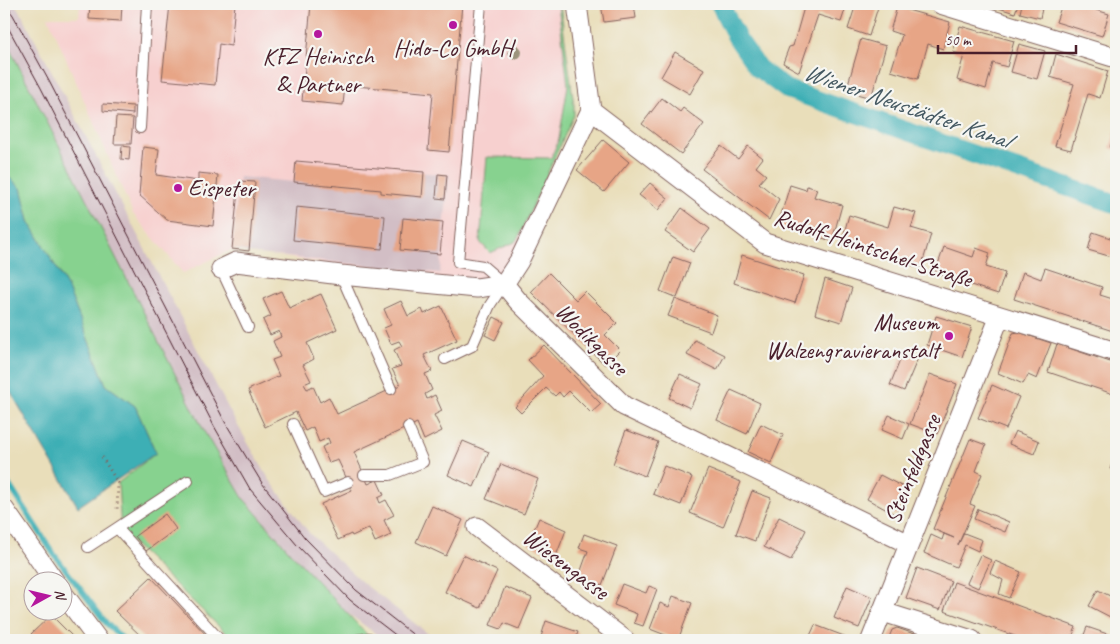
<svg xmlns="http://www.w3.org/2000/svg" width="1120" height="644" font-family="Caveat,sans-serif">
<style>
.built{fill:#f7d0cf}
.industrial{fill:#d2bec5}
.green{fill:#87d28f;stroke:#68785d}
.water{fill:#3eafb5;stroke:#446770}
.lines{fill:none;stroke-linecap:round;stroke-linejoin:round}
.stream{stroke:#3eafb5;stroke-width:5.5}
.canal{stroke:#3eafb5;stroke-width:19}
.building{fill:#e7a586}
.lane-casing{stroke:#82625d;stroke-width:12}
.street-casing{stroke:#82625d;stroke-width:21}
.path{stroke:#82625d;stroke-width:3;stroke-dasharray:1 4;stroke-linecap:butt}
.lane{stroke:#fff;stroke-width:10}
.street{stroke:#fff;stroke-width:19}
.tram{stroke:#4a1f2b;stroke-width:1}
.tree{fill:#9b937c}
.poi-dot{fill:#b5179e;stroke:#f6f6f2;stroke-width:2}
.labels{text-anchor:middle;stroke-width:4.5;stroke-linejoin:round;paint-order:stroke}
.poi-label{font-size:24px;fill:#4a1f2b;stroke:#f6f6f2}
.street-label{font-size:24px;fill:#4a1f2b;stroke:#f6f6f2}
.water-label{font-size:25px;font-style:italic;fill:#455962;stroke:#f6f6f2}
</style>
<rect width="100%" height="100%" fill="#f6f6f2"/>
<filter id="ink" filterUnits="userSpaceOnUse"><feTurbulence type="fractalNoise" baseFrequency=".02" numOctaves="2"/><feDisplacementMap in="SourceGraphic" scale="10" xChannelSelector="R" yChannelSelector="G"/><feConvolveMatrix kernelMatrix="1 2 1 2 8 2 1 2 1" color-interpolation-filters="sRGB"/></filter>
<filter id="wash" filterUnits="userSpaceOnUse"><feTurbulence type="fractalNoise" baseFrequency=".0096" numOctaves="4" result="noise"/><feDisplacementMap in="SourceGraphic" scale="20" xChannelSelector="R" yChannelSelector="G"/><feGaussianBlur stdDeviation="1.12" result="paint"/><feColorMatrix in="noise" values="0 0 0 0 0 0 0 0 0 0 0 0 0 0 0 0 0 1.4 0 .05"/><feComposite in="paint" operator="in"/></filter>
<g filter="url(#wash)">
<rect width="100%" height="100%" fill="#e9deba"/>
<path class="built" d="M80,4h480l14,101 -70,179 -27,4 -244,-39 -50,24 -50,-59 -85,-197h31z"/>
<path class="industrial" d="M4,4h10l6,7 214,408 35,60 41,55 52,48 74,58h-52l-42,-31 -52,-57 -47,-54 -38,-65 -201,-396z
M296,161l153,14 -9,98 -191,-20 -17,-4 7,-72 55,5z"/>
<path class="green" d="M558,4h2l14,101v10l-55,121 -4,6 -25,11 -10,-11 7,-85 64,1 8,-19 9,-54z
M4,37l201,396 38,65 47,54 82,88h-139l-112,-108 -3,-49 38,-30 -21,-47 -29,-21 -39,-99 -38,-65 -8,-33 -17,-15z"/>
<path class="water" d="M4,173l17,15 8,33 38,65 39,99 29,21 21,47 -78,54 -74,-126z"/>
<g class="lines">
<path class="stream" d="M4,477l49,76 54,71 17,16"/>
<path class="canal" d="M720,4l17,34 21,30 28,21 330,115"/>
</g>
<g id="blocks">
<path class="building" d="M90,4h32l-1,17 -32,-2z
M170,4h65l-4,42 -12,-2 -4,41 -53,-5z
M311,4h151l-13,148 -21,-2 5,-57 -88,-8 -2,20 -41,-4z
M601,4h33l2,14 -32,4z
M805,4h42l-6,18 -23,-7 -19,57 -16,-9 6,-16 4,-1z
M856,4h23l-10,32 -21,-7z
M993,4h25l-3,9 -23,-7z
M1022,4h21l-3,14 -20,-5z
M1062,4h36l-2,6 13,4 -7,22 -46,-14z
M897,7l53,15 -7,27 -15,-5 -10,35 -27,-8 11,-36 -12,-4z
M960,26l54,15 -7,26 -14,-4 -7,26 -29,-9 7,-25 -11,-3z
M861,39l25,7 -15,52 -25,-7z
M1019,44l26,7 -8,28 -26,-7z
M675,52l29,17 -14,25 -29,-17z
M1056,54l52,17 -8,27 -12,-4 -17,56 -16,-4 19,-62 -24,-7z
M662,98l18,14 3,-4 21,16 -23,30 -39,-30z
M103,104l30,2v8l-30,-3z
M116,117l17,1 -2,26h-17z
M1116,129v21l-6,-2z
M603,140l26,22 -25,30 -27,-22z
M122,146l8,1 -1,13 -8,-1z
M721,146l17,13 10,-13 15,12 -7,9 10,8 -7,8 20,16 -10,21 -67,-51z
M143,147l16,2 -3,26 42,6v-8l20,2 -5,51 -46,-6 -28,-25z
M296,161l128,11 -2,25 -41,-4v-3l-87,-8z
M438,174l9,1 -2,24 -9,-1z
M239,181l16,1 -6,69 -17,-2z
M650,183l18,15 -10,12 -19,-15z
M790,185l16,5 1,-4 10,3 -3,8 28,8 -10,36 -54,-16z
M296,207l89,9 -3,33 -89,-9z
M894,207l22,6 -5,15 20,6 -10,34 -80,-24 8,-29 39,12z
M682,208l28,21 -17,23 -28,-20z
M403,218l40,4 -3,32 -40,-4z
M1093,232l23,8 -4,17 -24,-7z
M944,247l29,10 3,-9 14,5 -4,14 19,6 -7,21 -63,-21z
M742,255l62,20 -9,28 -61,-20z
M673,257l17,6 -13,35 -17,-7z
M1045,268l57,19 -2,8 16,5v32l-102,-33 9,-27 18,7z
M549,273l27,27 9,-9 32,32 -12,12 15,15 -15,15 -74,-73z
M825,279l27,9 -11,34 -26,-8z
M281,291l8,17 32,-14 16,35 -30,14 7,16 -11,6 8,16 -7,3 3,5 6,-3 7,16 9,-5 8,17 63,-29 -8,-16 9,-3 -7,-16 8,-4 -3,-5 -8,3 -7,-16 7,-3 -7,-16 17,-8 7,15 14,-7 2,5 17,-8 16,34 -33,15 8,16 -7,3 7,16 -7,4 2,5 8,-4 7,16 -8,4 8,16 -18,9 -7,-17 -63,29 14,32 9,-4 7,15 -6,3 2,5 6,-3 8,15 -10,5 7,15 -16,7 -6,-14 -17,8 -1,-2 -13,6 -17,-36 31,-14 -14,-30 -9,3 -7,-16 8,-4 -2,-5 -9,4 -6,-15 -8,4 -9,-19 -31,15 -17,-37 31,-14 -7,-16 8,-3 -7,-16 8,-4 -2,-6 -9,4 -7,-15 8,-4 -8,-17z
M675,299l42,16 -6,17 -43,-16z
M936,316l36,11 -10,30 -35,-12z
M494,317l10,5 -9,18 -10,-5z
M1018,332l33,11 -14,36 -9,-4 -5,9 -25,-11 15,-40z
M695,340l30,15 -8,15 -30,-15z
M1057,344l59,20v31l-68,-23z
M544,345l57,59 -10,9 -22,-22 -6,6 -4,-5 -4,4 -9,-8 -25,25 -6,-6 28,-31 -15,-16z
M903,353l15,5 -14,33 -14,-6z
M680,374l22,10 -12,24 -21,-10z
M930,374l27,10 -20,50 -27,-10z
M992,385l27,12 -13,32 -28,-11z
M731,390l29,13 -13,31 -30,-14z
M889,415l20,9 -6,15 -21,-9z
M761,424l22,11 -12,28 -23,-11z
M626,430l32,12 -13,34 -32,-12z
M1015,431l24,10 -5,13 -25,-10z
M970,439l16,6 -10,26 6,3 -12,30 5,2 -17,39 6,-12 18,7 -4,11 -13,-6 -9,22 -32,-14 7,-18 11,5 2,-6 10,4 -21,-9z
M463,441l26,11 -15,35 -26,-12z
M1116,452v19l-6,-2z
M501,464l37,15 -14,35 -38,-15z
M664,466l28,11 -11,28 -28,-11z
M708,469l33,13 -18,45 -33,-14z
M880,475l29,15 -13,25 -29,-16z
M752,491l19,7 -16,43 -19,-7z
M432,506l31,14 -17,36 -30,-14z
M978,509l31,13 -4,10 -31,-13z
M165,514l11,15 -30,22 -11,-15z
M779,517l27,13 -15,30 -27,-13z
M539,518l27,12 -10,26 -28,-12z
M584,534l33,12 -15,39 -23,-9 9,-25 -9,-3z
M463,555l34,16 -17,37 -35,-16z
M980,555l11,5 -13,28 -11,-5z
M995,561l26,11 -12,26 -10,-4 4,-14 -13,-7z
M917,568l34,13 -11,29 -34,-12z
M151,577l60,63h-66l-30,-29z
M954,582l122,45 -5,13h-45l-82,-29z
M622,584l24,9 3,-7 8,3 -14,37 -9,-3 3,-9 -23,-9z
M847,586l25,11 -13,31 -25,-10z
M505,587l27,11 -13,31 -15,-6 -3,6 -11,-4z
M1098,590l18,9v21l-27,-14z
M673,596l19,7 -14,37 -28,-11 10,-26 9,4z
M51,615l25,25h-39l-6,-6z
M546,621l32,11 -3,8h-35z
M815,625l29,11 -1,4h-35z
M1087,627l29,10v3h-34z
M897,628l23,8 -2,4h-30l4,-10z"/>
</g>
</g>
<g filter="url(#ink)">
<use href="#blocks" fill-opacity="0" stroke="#82625d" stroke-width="1"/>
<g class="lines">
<g class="lane-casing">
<path id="lane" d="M140,128l7,-124
M221,269l27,58
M341,275l50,114
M445,359l27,-13 18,-41 14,-21 -21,-18 -25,-4 23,-258
M293,424l31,68 24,-10
M364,475h26l33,-13 -15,-35
M188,481l-71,47 103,112
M88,547l29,-19
M356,640l13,-2 3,2"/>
</g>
<g class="street-casing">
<path id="street" d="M940,4l176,54
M591,110l174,133 351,109
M221,269l15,-7 105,13 136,13 27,-4 14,17 106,105 285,138
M504,284l15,-23 72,-151 -14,-106
M4,509l51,73
M477,527l148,113
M62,592l36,48
M883,612l89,28
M871,640l129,-324"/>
</g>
<path class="path" d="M102,457l16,26 -1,29"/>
<use href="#lane" class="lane"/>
<use href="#street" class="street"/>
<path class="tram" d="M5,4l8,11 37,68 175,339 37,61 43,55 51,52 64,50
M4,20l37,68 173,338 36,63 47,56 53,55 52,40"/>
</g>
<circle class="tree" cx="515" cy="52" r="7"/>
</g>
<g class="poi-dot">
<circle cx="453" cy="25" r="5"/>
<circle cx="318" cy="34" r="5"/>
<circle cx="178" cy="188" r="5"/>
<circle cx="949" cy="336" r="5"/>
</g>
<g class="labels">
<g class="poi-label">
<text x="453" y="56">Hido-Co GmbH</text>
<text x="318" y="64">KFZ Heinisch<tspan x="318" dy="28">&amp; Partner</tspan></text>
<text x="188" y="196" text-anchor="start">Eispeter</text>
<text x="939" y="330" text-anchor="end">Museum<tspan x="939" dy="28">Walzengravieranstalt</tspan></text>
</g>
<g class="street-label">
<text transform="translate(873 248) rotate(18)" y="8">Rudolf-Heintschel-Straße</text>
<text transform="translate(592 339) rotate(45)" y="8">Wodikgasse</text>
<text transform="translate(912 469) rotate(-68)" y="8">Steinfeldgasse</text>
<text transform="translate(566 564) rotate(37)" y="8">Wiesengasse</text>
</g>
<g class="water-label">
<text transform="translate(907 105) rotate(19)" y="9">Wiener Neustädter Kanal</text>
</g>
</g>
<rect width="1120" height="644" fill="none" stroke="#f6f6f2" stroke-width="20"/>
<g transform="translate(48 596) rotate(82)"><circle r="24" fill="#f6f6f2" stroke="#b1a0a2"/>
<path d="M0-4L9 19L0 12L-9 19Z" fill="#b5179e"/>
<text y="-8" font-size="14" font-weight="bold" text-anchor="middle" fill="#4a1f2b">N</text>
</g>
<path d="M938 45v8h138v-8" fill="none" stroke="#4a1f2b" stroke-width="2.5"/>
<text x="945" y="45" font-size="15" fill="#4a1f2b" stroke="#f6f6f2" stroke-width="4" paint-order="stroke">50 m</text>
</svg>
